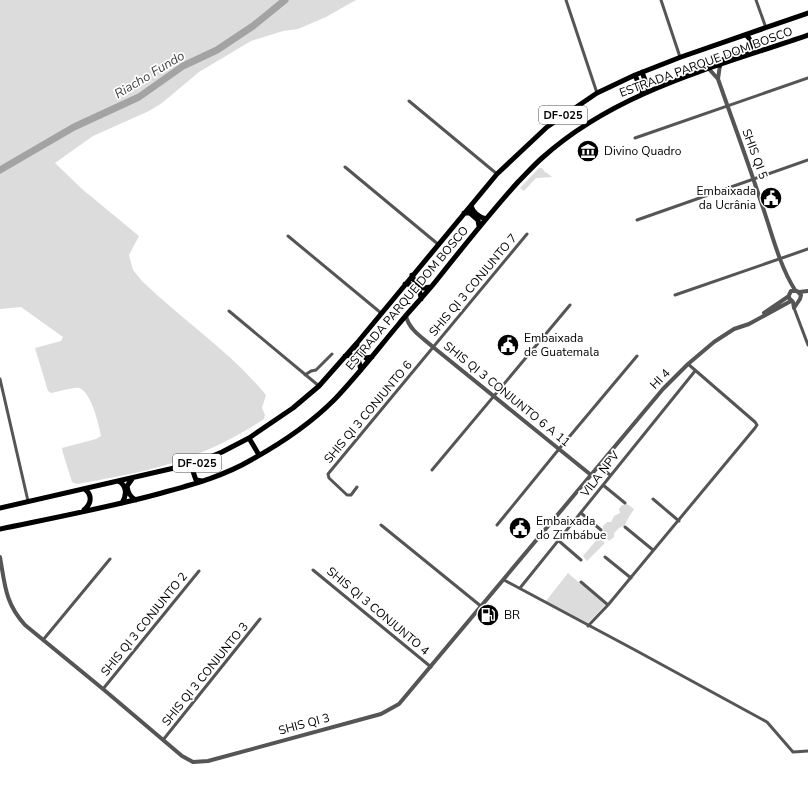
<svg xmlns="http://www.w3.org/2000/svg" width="808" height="785" font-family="'Nunito Sans',sans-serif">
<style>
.green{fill:#dcdcdc}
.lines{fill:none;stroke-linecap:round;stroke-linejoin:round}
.river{stroke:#a3a3a3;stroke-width:7}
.minor{stroke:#555;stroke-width:3}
.tertiary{stroke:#555;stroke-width:4}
.primary{stroke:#000;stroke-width:5}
.labels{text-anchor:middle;stroke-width:3.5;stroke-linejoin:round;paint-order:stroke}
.shield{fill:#fff;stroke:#4c4c4c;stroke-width:1}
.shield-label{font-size:11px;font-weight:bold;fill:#000}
.street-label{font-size:12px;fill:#000;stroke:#fff}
.poi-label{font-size:12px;fill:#000;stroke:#fff;text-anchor:start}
.water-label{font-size:13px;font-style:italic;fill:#444;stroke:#fff}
</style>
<rect width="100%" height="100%" fill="#fff"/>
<path class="green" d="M0,0h356l-30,17 -28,12 -15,2 -32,10 -52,31 -37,31 -13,8 -56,25 -38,27 27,26 57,47 -10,19 4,15 9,11c40,39 88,70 124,114l-4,13 3,7 -1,4c-33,22 -70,39 -109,49 -25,7 -52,11 -78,16l-5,-2 -9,-29 -1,-5 34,-9 5,-3c-2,-11 -10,-45 -22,-48 -6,-1 -21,4 -28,5l-3,-2 -13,-43 26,-7 2,-4 -42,-30 -21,2z
M539,168h3l3,4 2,1 5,4 -16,1 -12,13 -4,-3z
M627,504l7,5c-3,5 -7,10 -9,16l-6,3 -5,5v4l-5,4c-4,-5 -6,-8 -6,-15l4,-4h4l3,-6 6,-3 -1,-4 3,-4z
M599,537l6,6 -18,18 -4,-5z
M568,573l37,32 -17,18 -42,-22z"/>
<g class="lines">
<path class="river" d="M0,170l74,-43 65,-30 44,-31 34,-16 36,-24 32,-26"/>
<path class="minor" d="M566,0l31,93
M661,0l19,57
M756,0l10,28
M409,101l88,73
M635,138l173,-60
M345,167l94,78
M637,220l171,-60
M288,236l93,77
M675,295l133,-46
M794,308l14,37
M229,311l90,75
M305,375l6,-4 5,-1 16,-16
M0,379l28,122
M599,466l11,9
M432,470l138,-165
M603,485l22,18
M357,487l-6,8h-4l-18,-17 -1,-4 199,-240
M653,499l26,22
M581,513l20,17
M381,525l101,82
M497,525l62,-76 78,-93
M625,527l28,23
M559,541l22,19
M605,557l26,21
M313,570l118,97
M504,580l131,70 132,72 26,30 15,-1
M581,582l27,23
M520,588l175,-217
M588,626l20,-21 147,-177 2,-3 -2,-3 -67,-58
M43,640l67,-81
M103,689l96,-118
M163,740l97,-121"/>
<path class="tertiary" d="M709,69l9,10c14,40 29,80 42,120 11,30 18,64 35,91
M718,79l2,-14
M791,291h6l4,4 -1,4 -6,9 -1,-6 -4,-4v-3z
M799,292l9,-1
M764,313l25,-17
M406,316c3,14 17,22 27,31l158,128
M0,557c5,28 5,46 25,68l78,64 79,67 11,6 15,-1 173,-47 18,-10 264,-315 25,-25 26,-22 20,-13 15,-5 42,-23"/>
<path class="primary" d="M720,65l4,-6 26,-10c3,-5 0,-11 -4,-14
M642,72l7,19
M635,75l8,19
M471,206c2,6 8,11 15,13
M464,213h6l8,7 1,6
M412,275l2,5 9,8 8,-1
M405,284c9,0 16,5 16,15
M357,343v8l9,7 6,-1
M345,356l6,-1 8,7 2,8
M249,438l10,17
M196,463c-6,5 -2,11 0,17l6,1
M132,479l-5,7c1,7 3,11 9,14
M118,481c9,4 9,14 4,22
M0,508l196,-45 26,-11 27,-14 44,-30 26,-22 38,-43 140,-169 50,-47 50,-34 38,-18 46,-18 127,-44
M84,510c7,-6 9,-14 1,-21
M0,529c53,-11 106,-21 158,-35 32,-9 64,-17 93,-34 29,-16 59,-36 83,-60 23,-24 43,-50 64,-75 12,-15 26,-29 38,-44 27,-34 53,-67 82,-99 8,-8 16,-17 24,-24 74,-67 174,-91 266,-123"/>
</g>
<defs>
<g id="museum-disc" transform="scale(1.15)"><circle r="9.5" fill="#000" stroke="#fff"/><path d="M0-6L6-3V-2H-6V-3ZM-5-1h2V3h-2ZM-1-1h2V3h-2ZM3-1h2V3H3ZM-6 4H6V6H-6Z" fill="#fff"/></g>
<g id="civic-disc" transform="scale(1.15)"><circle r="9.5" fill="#000" stroke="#fff"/><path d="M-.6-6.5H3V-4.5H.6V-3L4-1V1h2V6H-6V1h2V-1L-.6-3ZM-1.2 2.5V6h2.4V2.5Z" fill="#fff"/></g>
<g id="fuel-disc" transform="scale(1.15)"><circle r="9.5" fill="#000" stroke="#fff"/><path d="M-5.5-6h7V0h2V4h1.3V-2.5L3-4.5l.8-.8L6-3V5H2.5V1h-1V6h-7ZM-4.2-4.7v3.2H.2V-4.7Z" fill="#fff"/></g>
</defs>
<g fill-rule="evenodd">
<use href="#museum-disc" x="588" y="151"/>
<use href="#civic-disc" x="771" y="198"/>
<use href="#civic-disc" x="508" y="345"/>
<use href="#civic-disc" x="520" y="528"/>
<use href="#fuel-disc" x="488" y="615"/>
</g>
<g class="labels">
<g class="shield">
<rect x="539" y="106" width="48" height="18" rx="3"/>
<rect x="173" y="454" width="48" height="18" rx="3"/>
</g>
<g class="shield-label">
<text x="563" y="119">DF-025</text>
<text x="197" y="467">DF-025</text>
</g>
<g class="street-label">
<text transform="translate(706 62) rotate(-20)" y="4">ESTRADA PARQUE DOM BOSCO</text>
<text transform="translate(755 154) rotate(70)" y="4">SHIS QI 5</text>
<text transform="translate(473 285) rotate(-50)" y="4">SHIS QI 3 CONJUNTO 7</text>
<text transform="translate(407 298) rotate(-50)" y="4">ESTRADA PARQUE DOM BOSCO</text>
<text transform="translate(660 379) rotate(-46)" y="4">HI 4</text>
<text transform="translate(507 394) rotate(39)" y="4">SHIS QI 3 CONJUNTO 6 A 11</text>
<text transform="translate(368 412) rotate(-50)" y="4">SHIS QI 3 CONJUNTO 6</text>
<text transform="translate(600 474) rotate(-52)" y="4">VILA NPV</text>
<text transform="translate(378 611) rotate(40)" y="4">SHIS QI 3 CONJUNTO 4</text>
<text transform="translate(144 624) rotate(-51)" y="4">SHIS QI 3 CONJUNTO 2</text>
<text transform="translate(205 674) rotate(-51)" y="4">SHIS QI 3 CONJUNTO 3</text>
<text transform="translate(304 724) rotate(-15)" y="4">SHIS QI 3</text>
</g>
<g class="poi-label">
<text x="604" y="155">Divino Quadro</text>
<text x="756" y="195" text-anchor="end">Embaixada<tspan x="756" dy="14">da Ucrânia</tspan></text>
<text x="524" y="342">Embaixada<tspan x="524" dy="14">de Guatemala</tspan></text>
<text x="536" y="525">Embaixada<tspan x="536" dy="14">do Zimbábue</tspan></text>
<text x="504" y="619">BR</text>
</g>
<g class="water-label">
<text transform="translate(149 74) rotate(-31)" y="5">Riacho Fundo</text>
</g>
</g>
</svg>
